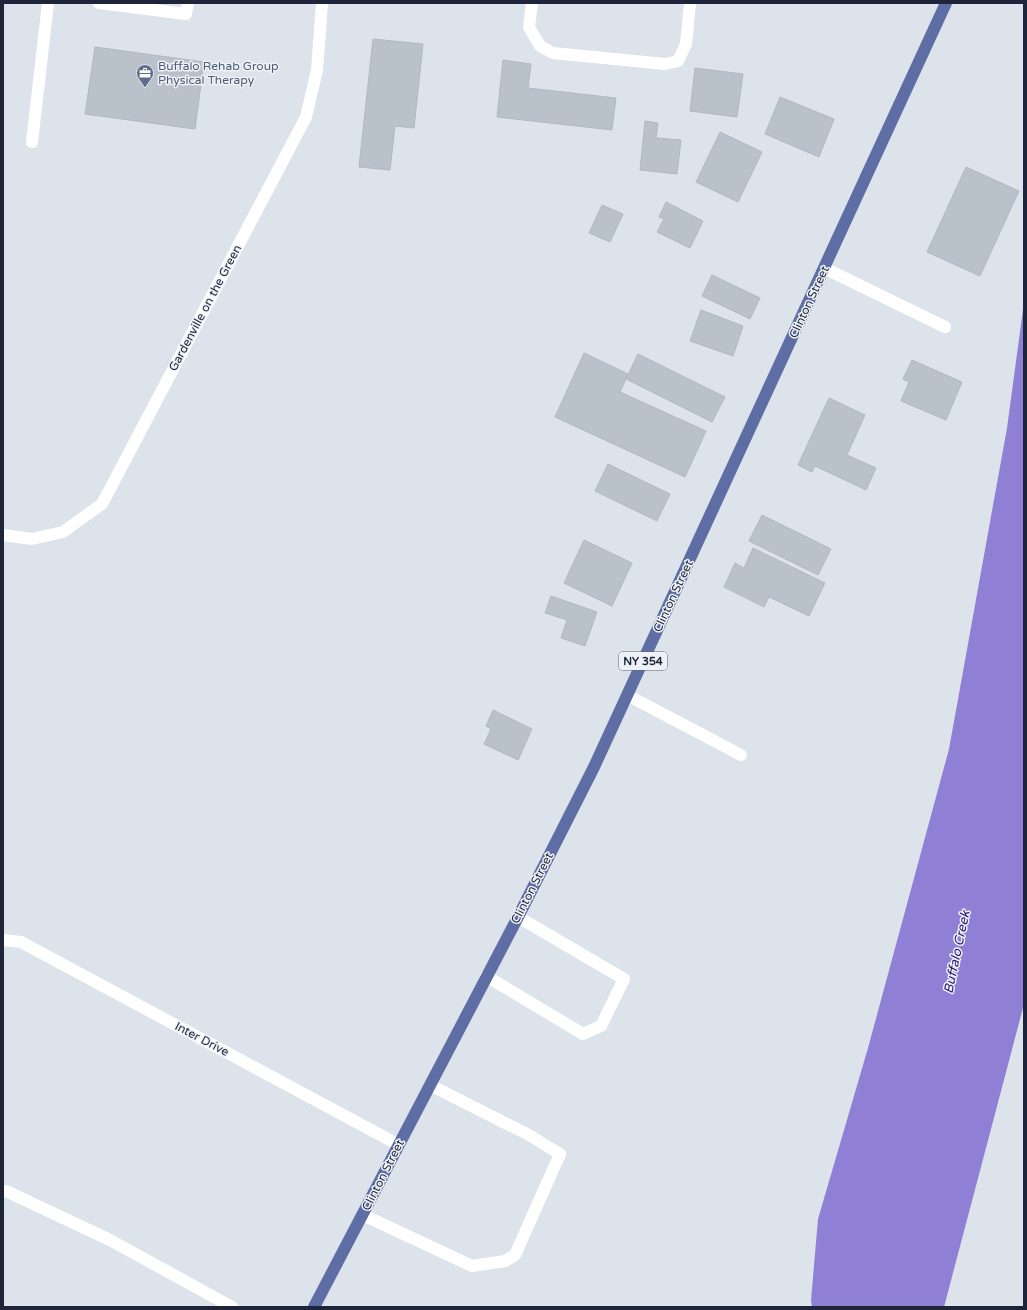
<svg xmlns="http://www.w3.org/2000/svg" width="1027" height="1310" font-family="'Varela Round',sans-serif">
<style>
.water{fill:#8f80d5}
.building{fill:#b9c1cb;stroke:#afb8c4}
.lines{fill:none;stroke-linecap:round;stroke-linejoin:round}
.minor{stroke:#fff;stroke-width:12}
.major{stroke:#5e6ea4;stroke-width:12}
.labels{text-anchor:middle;stroke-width:3;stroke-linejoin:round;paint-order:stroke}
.shield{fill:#eef2f7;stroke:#5c6273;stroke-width:1}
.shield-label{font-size:11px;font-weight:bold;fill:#1e253b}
.service-label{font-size:12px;fill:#4e5e75;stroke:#eef2f7;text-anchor:start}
.street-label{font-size:12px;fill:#1e253b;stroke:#eef2f7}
.water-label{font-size:13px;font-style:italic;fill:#27147b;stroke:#eef2f7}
</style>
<rect width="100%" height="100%" fill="#dde3eb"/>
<path class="water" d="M1024,302v702l-80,303h-132l-1,-7 7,-81 50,-171 81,-299 58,-321z"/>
<path class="building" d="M373,39l50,5 -9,84 -19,-2 -5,44 -31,-3z
M95,47l109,15 -9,67 -110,-15z
M503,60l28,4 -3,24 88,10 -4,32 -115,-13z
M695,68l48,6 -6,43 -47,-6z
M780,97l54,22 -15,38 -54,-23z
M645,121l13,2 -2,15 25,2 -4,34 -37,-4z
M720,132l42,20 -24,50 -42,-20z
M966,167l53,24 -39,85 -53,-24z
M666,202l37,19 -13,27 -33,-16 7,-13 -5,-2z
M602,205l21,9 -13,28 -21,-9z
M712,275l48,23 -10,21 -48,-23z
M701,310l42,16 -10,30 -43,-15z
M584,353l44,21 -8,18 86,39 -21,46 -130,-60z
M638,354l87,43 -13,25 -86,-43z
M912,360l50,22 -16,38 -45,-19 8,-19 -6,-3z
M829,398l36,17 -18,40 29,13 -10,22 -51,-24 -3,6 -14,-7z
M608,464l62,30 -13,27 -62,-30z
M762,515l69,34 -13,26 -69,-34z
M584,540l48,23 -20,43 -48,-23z
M753,548l72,35 -16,33 -40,-19 -5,10 -40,-20 11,-24 9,5z
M551,596l46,16 -12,34 -24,-8 6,-18 -22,-7z
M493,710l39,19 -14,31 -34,-16 7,-15 -5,-3z"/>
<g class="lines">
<path class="minor" d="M99,3l87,11 2,-11
M532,3l-3,24 11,19 13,7 112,11 13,-3 8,-17 4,-41
M32,142l16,-139
M824,268l121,59
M3,535l29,4 31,-7 39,-28 204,-387 11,-47 5,-67
M627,695l114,60
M3,940l18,2 378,203
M486,976l97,58 18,-8 23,-47 -106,-62
M3,1191h3l104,49 122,67
M363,1215l109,51 33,-5 10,-6 45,-101 -31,-19 -99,-50"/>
<path class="major" d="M314,1307l204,-390 76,-150 352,-764"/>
</g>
<defs>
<g id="office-pin" transform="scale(0.9)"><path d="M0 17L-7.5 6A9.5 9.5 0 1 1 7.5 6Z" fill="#5c6f8a" stroke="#eef2f7"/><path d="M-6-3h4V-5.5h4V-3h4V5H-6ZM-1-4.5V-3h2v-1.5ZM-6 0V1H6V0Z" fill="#fff"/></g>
</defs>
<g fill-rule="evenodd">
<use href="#office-pin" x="145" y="73"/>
</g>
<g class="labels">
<rect class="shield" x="619" y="652" width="48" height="18" rx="3"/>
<g class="shield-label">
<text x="643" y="665">NY 354</text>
</g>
<g class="service-label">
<text x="158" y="70">Buffalo Rehab Group<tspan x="158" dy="14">Physical Therapy</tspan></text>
</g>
<g class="street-label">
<text transform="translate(809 302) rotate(-65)" y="4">Clinton Street</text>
<text transform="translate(205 308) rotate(-62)" y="4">Gardenville on the Green</text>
<text transform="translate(673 596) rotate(-65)" y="4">Clinton Street</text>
<text transform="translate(532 888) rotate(-63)" y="4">Clinton Street</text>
<text transform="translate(202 1039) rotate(28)" y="4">Inter Drive</text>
<text transform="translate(383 1175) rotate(-63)" y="4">Clinton Street</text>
</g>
<g class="water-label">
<text transform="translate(956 952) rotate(-78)" y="5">Buffalo Creek</text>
</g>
</g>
<rect width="1027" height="1310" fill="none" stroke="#1e253b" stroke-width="8"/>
</svg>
